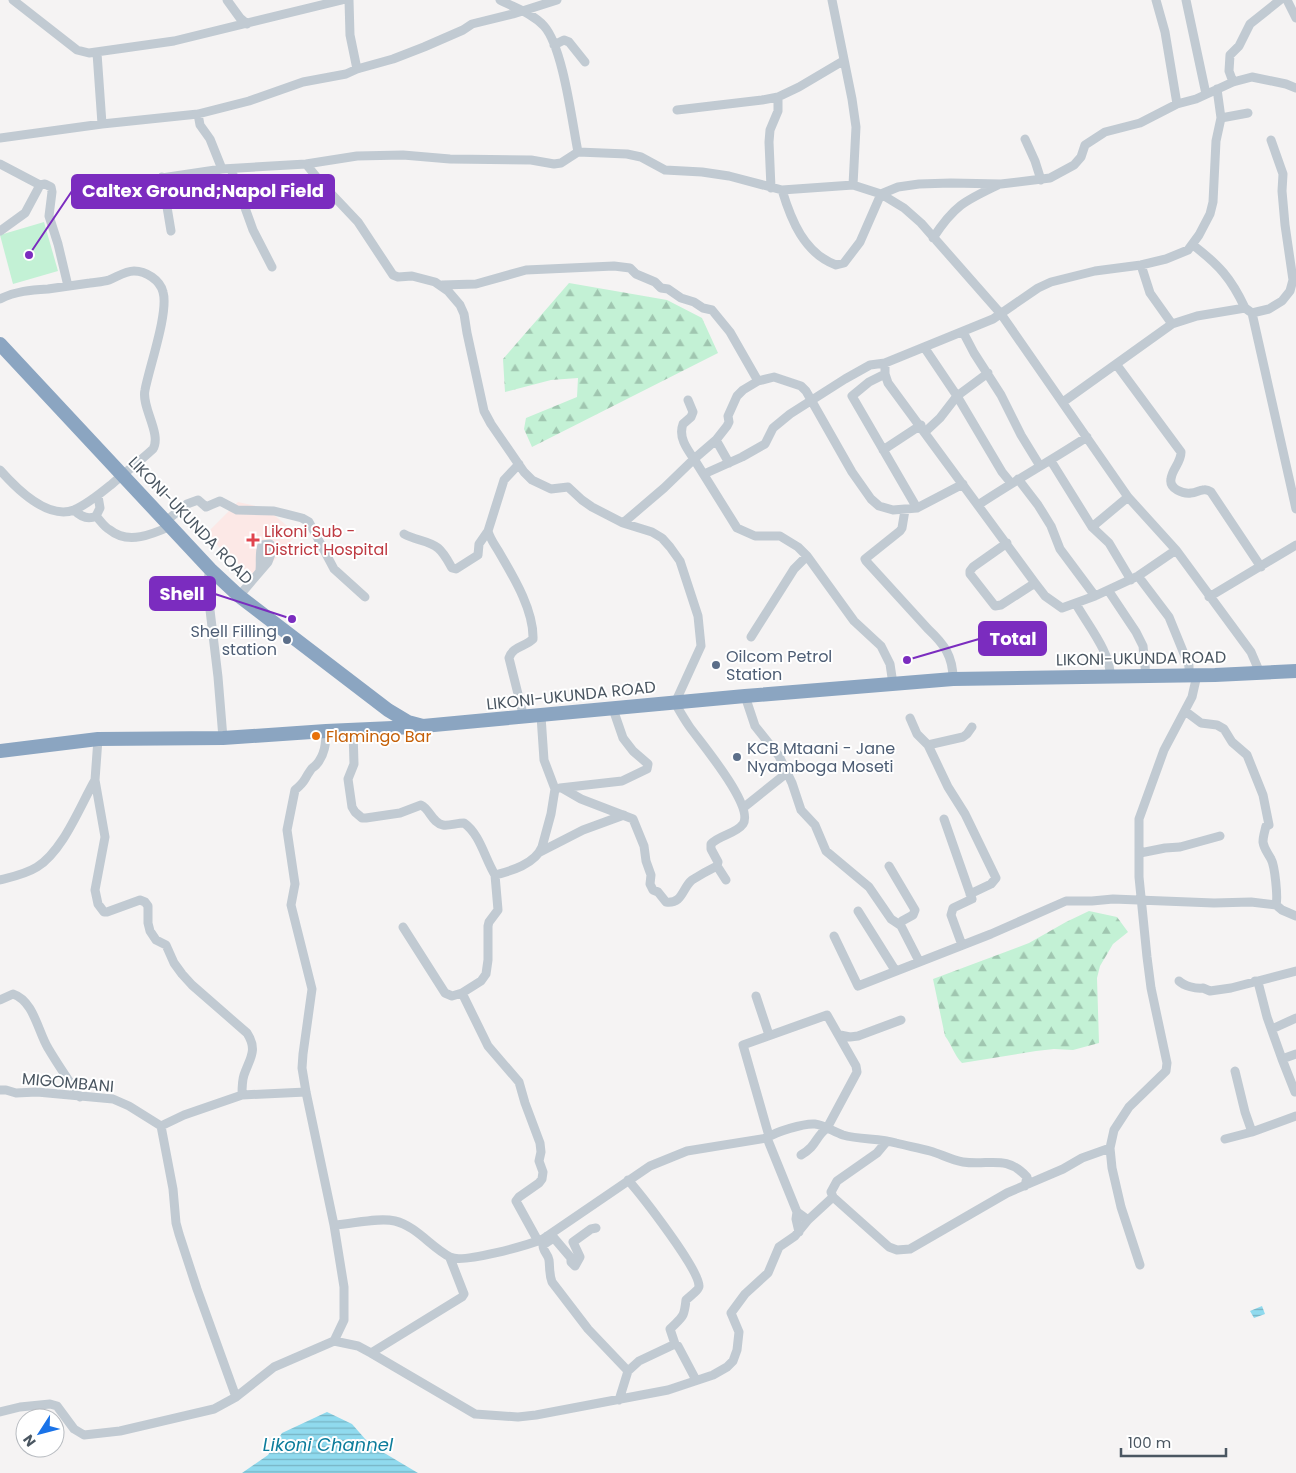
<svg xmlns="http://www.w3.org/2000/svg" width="1296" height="1473" font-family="Poppins,sans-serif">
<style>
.medical{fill:#fce8e6}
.forest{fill:url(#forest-firs)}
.pitch{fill:#c3f1d5}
.water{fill:url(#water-rules)}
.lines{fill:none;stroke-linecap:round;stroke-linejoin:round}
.minor{stroke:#c1cad2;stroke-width:9}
.highway{stroke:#8ba5c1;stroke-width:14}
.health-dot{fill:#e0444e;stroke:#fff;stroke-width:2}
.service-dot{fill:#5c6f8a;stroke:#fff;stroke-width:2}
.food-dot{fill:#e8710a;stroke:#fff;stroke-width:2}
.labels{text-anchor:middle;stroke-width:4;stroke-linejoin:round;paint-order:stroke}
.street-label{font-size:16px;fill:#4a5661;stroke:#fff}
.health-label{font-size:16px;fill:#be3a42;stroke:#fff;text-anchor:start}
.service-label{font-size:16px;fill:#4e5e75;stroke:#fff;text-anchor:start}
.food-label{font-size:16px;fill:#c56008;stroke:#fff;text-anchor:start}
.water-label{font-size:18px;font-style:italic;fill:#0c7c9b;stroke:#fff}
.leader{fill:none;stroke:#7b2cbf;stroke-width:2}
.callout-dot{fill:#7b2cbf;stroke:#fff;stroke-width:2}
.callout{fill:#7b2cbf;stroke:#7b2cbf;stroke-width:2}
.callout-label{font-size:18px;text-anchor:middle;font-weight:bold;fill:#fff}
</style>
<defs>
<pattern id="forest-firs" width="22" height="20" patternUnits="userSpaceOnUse" patternTransform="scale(1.25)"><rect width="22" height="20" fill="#c3f1d5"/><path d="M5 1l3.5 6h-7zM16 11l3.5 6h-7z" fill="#a0c6b0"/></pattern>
<pattern id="water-rules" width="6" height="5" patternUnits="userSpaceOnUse" patternTransform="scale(1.25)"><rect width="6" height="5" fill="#90daee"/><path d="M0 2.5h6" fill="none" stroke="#78b4c4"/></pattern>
</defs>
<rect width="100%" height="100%" fill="#f5f3f3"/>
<path class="medical" d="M238,502l22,5 14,8 23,19 -40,46 -38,-33 -11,-15z"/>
<path class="forest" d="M569,283l98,17 35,18 16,35 -186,94 -8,-18 2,-11 51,-21 1,-19 -27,2 -46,12 -2,-33z
M1089,911l28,6 11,15 -15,12 -13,22 -3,12 2,65 -26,7 -19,-1 -18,2 -74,12c-8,-8 -10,-18 -17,-27l-12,-57 96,-36 37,-21z"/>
<path class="pitch" d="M44,222l14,49 -45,13 -13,-49z"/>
<path class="water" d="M1262,1306l3,8 -11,4 -4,-7z
M327,1412l25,12 21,24 13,6 32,19h-176l26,-18 14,-22z"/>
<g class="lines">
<path class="minor" d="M13,0l64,50 12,3 85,-12 168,-41
M227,0l13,18 7,6
M349,0l1,35 7,34
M500,0c15,8 32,13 44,26 19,21 28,96 34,126
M832,0l20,99 4,28 -3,58
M1156,0l9,32 12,72
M1186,0l20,94
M1287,0l9,18
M554,45l10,-5 5,2 16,20
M1233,82l-4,-11 1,-16 9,-9 11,-22 30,-24
M677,110l85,-10 16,-3 21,-10 44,-26
M198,114l2,11 10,14 12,30
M1221,118l27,-5
M102,124l96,-10 51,-13 54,-19 43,-8 11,-5 36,-10 31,-12 39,-17 9,-6 41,-10 44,-14
M0,138l102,-14 -5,-71
M1025,139l10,22 6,19
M0,164l40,21
M306,164l17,21 35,37 35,53 5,2 14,-1 23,6 13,9 12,14 4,9 3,19 17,78 7,13 33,48 8,8 19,9 17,-2 14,13 10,7 31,16 29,9 10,6 8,9 10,14 18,55 3,30 -26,57c4,7 9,16 14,23 11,16 66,80 54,98 -7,10 -24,11 -32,20v5l7,13 -1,4 9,14
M231,169l22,61 19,37
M162,177l9,54
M155,179l67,-10 84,-5 51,-8 46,-1 47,4 81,1 23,4 7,-1 17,-11 49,2 14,3 24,13 37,2 27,4 53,14 71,-5 28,9 23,14 17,15 80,91 127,183 48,53 75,102 9,21
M771,188l-2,-46 1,-12 8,-19v-14
M782,190c9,30 22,63 54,75l8,-2 16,-21 21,-48 17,-7 21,-3 32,-1 50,1 49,-6 24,-13 7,-8 4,-12 20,-13 35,-9 37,-19 19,-5 37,-17 19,-5 34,7 10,4
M0,231l25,-18 15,-28 5,-1 6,3 1,5 -3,24 9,28 10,42
M933,238c21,-32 31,-37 65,-53
M1193,245c26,20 38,33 52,63
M1141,265l9,28 22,31
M442,285l34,-1 50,-14 88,-4 16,2 6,6 19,8 6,6 7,1 13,9 13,4 9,6 9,2 18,22 28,49
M0,299c16,-8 31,-9 48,-10 14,-2 28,-4 42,-6 6,-1 13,-1 19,-3 8,-3 16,-9 25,-9 12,0 26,9 29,21 6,20 -14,76 -18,98 -4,17 17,44 8,59 -13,12 -27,23 -41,35 -11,9 -24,20 -38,26 -27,10 -59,-23 -74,-40
M1252,313l44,196
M963,332l11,21 27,42 20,40 19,31
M924,347l33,49 45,76 9,11
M1116,364l65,88c0,11 -9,17 -10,27 -2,10 12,15 20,14 5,0 8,-3 12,-3 4,-1 5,0 8,2l50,75
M885,374l-16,8 -17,14 65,112
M1063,402l109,-78 25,-8 48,-8 7,5 17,-4 13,-8 8,-10 3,-11 -8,-55 -3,-34 1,-17 -12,-34
M925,432l15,-14 17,-22 31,-23
M716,440l13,23
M883,450l38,-25
M1051,461l41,66 17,16 22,37
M519,464l-15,16 -16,51c2,8 7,14 11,21 14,24 35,58 34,87 -8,8 -20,7 -24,19l15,60
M704,474l38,-17 23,-13 8,-16 17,-14 55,-35 25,-14 15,-2
M1018,479l20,26 13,21 9,23 35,47
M978,505c36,-24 74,-45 109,-68
M74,510c6,6 14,10 22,6l4,-8 -2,-12
M905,510l-3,18 -2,3 -35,28 1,2 62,68c16,15 25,27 25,50
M96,516c4,4 8,11 14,14 18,15 43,4 61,-4
M166,521l21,-17 11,-4 8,7 14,-6 17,9 37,1 28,7 7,4 25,47 31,28
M623,523l41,-35 30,-29c-7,-10 -16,-22 -11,-35l8,-7 2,-5 -5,-12
M1092,527l36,-30
M404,534c10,6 26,7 34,14 6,5 10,13 14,20l4,1 22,-14 1,-11 9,-13
M1007,543l-34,24 -3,4v3l25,32 6,-1 34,-22
M1176,550l-38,26 -43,20 -33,12 -17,-12 -10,-13 -147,-200 -3,-9v-11l108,-44 45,-31 13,-6 44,-11 46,-6 25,-6 22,-9 11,-15 11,-21 3,-12 3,-61 5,-23 -4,-29
M210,569l-3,16 11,92 5,61
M1138,576l31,41 20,49v9
M1108,590l28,42 7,14 3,30
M239,596l29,-34 3,-8 -1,-10 -8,1c-3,8 -1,17 -2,25
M1209,597l87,-52
M1076,604c11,20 36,50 34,73
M751,637l43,-68 13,-13
M893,684l-3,-20 -9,-18 -27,-25 -47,-65 -9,-9 -18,-11h-25l-18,-8 -43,-69 22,-19 11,-14 2,-4 -1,-6 9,-20 6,-6 15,-9 16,-4 27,9 5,5 46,81 19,27 8,7 14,4 24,-2 46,-24
M745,696l10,30 24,30 13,27 9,27 14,15 11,26 43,36 22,32 9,6
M1185,711l16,12 16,2 7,4 8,13 15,13 16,40 6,30 -3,1c-1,5 -3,10 -3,16 1,7 5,11 8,17 4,7 7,39 5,46
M910,718l7,16 11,11 20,42 17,27 31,64 -5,6 -21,10
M353,730l1,34 -6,15 4,28 3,5 7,6h4l34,-5 21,-8c9,4 11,18 22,20 6,1 14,-2 21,-2 16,11 21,36 31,52
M98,739l-3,41 10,57 -10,53 3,14 6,8h3l33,-12 5,2 3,4v17l2,8 6,9 10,5 8,18 8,11 10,11 55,48c11,17 3,25 -3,42 -2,6 -2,13 -2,20
M928,745l35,-8 4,-3 5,-7
M560,788l62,-7 25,-12 1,-5 -15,-13 -10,-13 -10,-29
M562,788l19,11 52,20 11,27 2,15 5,14 -1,9 3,6 5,2 8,10c17,2 16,-14 26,-22 8,-5 17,-10 25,-14
M743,808l45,-36
M944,819l28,80 -19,9 -2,7 11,30
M540,852l43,-22 41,-15
M1140,853l25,-5 15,-1 40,-11
M889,866l26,44 -2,5 -11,6 -2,3 19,37
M0,880c12,-3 26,-6 37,-13 26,-16 43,-61 58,-87
M858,911l37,59
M403,927l42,66 7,3 10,-3
M834,936l24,50 133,-52 75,-33h26l21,-2 101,4 37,-1 25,3 6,5 14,6
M1179,981c5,5 17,8 24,7l7,3 21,-3 65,-17
M1255,981l3,1 9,35 15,42
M756,996l13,39
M0,1000l13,-6c21,7 25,38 35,54 10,17 21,33 32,49
M1272,1029l24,-11
M840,1035l10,2 8,-1 43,-16
M1235,1071l10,41 7,20
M0,1090h6l10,3 21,-1 76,7 16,7 32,20
M1295,1092l-13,-33 14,-5
M161,1126l12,63 3,34 3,11 18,55 39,108
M161,1126l23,-11 58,-20 64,-3
M769,1136l-26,-91 84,-30 29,51 1,6 -30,56c-12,9 -10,18 -26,27
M767,1138c8,-6 37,-15 48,-14 9,1 19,8 28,11 17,5 36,3 53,8 12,3 23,5 34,8 11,3 21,9 33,11 26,4 43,-8 64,15l-2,9
M1225,1139l27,-7 44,-16
M628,1180c14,16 71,89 71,106 0,4 -9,10 -13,14 -2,18 -3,16 -16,29l5,15
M833,1197l56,50 8,3 13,-1 97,-56 56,-24 19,-11 28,-10
M797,1212l-1,7 3,13
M334,1225c19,-1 44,-8 61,-4 21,5 37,27 55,36 12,7 78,-12 93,-18l107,-73 37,-15 80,-13 30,74 11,8
M547,1236l7,2 17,20v4l4,4 5,-9 -7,-15 18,-13 5,-1
M552,1239l-9,6c0,7 5,9 6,15 1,8 0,14 3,22l36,47 40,42
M538,1241l-22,-40 3,-4 20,-14 3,-4 1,-7 -4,-11 2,-9 -1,-9 -15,-40 -6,-21 -31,-36 -26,-53 19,-12 5,-7 2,-14v-34l1,-4 9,-12 -3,-35c16,-4 40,-11 47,-28l9,-33 4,-25 -11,-29 -3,-44
M1140,1265l-19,-58 -9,-39 -2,-20 4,-18 15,-23 37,-36 1,-8 -16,-75 -4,-31 -8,-80v-58l25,-69 28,-53 5,-22
M334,1341l24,5 13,7 91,-56 2,-3 -14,-36
M371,1353l104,61 43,3 18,-2 132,-25 45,-15 14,-8 6,-6 4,-11 2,-18 -8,-19 14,-19 23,-21 11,-26 16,-11 13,-16 25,-23 -2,-5 6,-11 40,-28 10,-12
M619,1400l9,-29 11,-10 36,-17 3,2 18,34
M0,1412l20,-5 30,-3 7,2 17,23 10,6 36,-4 94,-22 22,-12 38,-30 60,-26 10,-21v-33l-10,-62 -28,-133 -4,-24 1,-14 9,-65 -21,-84 4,-21 -8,-54 8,-40c11,-9 8,-9 15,-19 3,-5 2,-2 6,-6 9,-10 10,-22 10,-34"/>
<path class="highway" d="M0,344l210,225 29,27 149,114 20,12 15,4 322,-30 208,-17 262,-4 81,-4
M0,751l98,-12 125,-1 103,-7 89,-4"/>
</g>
<path class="health-dot" d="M250.5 532.5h5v5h5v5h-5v5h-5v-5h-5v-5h5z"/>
<g class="service-dot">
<circle cx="287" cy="640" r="5"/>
<circle cx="716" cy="665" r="5"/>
<circle cx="737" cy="757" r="5"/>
</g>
<circle class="food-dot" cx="316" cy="736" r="5"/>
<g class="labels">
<g class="street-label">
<text transform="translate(191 520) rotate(46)" y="6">LIKONI-UKUNDA ROAD</text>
<text transform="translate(1141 658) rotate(-1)" y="6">LIKONI-UKUNDA ROAD</text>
<text transform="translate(571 695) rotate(-6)" y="6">LIKONI-UKUNDA ROAD</text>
<text transform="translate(68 1082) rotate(5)" y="6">MIGOMBANI</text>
</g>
<g class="health-label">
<text x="264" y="537">Likoni Sub -<tspan x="264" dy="18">District Hospital</tspan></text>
</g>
<g class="service-label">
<text x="277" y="637" text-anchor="end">Shell Filling<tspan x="277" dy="18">station</tspan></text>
<text x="726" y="662">Oilcom Petrol<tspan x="726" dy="18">Station</tspan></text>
<text x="747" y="754">KCB Mtaani - Jane<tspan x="747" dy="18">Nyamboga Moseti</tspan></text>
</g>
<g class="food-label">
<text x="326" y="742">Flamingo Bar</text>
</g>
<g class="water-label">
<text x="328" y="1451">Likoni Channel</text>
</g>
</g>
<path class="leader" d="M29 255L72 191M292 619L215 594M907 660L979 639"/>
<g class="callout-dot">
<circle cx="29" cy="255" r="5"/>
<circle cx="292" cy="619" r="5"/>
<circle cx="907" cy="660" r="5"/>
</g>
<g class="callout">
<rect x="72" y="175" width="262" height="33" rx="5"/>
<rect x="150" y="577" width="65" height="33" rx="5"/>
<rect x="979" y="622" width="67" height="33" rx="5"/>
</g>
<g class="callout-label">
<text x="203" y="197">Caltex Ground;Napol Field</text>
<text x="182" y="600">Shell</text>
<text x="1013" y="645">Total</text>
</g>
<g transform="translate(40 1433) rotate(234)"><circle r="24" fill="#ffffff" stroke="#b7bbc0"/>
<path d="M0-4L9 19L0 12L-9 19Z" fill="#1a73e8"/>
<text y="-8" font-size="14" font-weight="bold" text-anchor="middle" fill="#4a5661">N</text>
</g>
<path d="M1121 1448v8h105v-8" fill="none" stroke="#4a5661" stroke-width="2.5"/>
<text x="1128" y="1448" font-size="15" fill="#4a5661" stroke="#ffffff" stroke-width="4" paint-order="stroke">100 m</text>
</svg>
